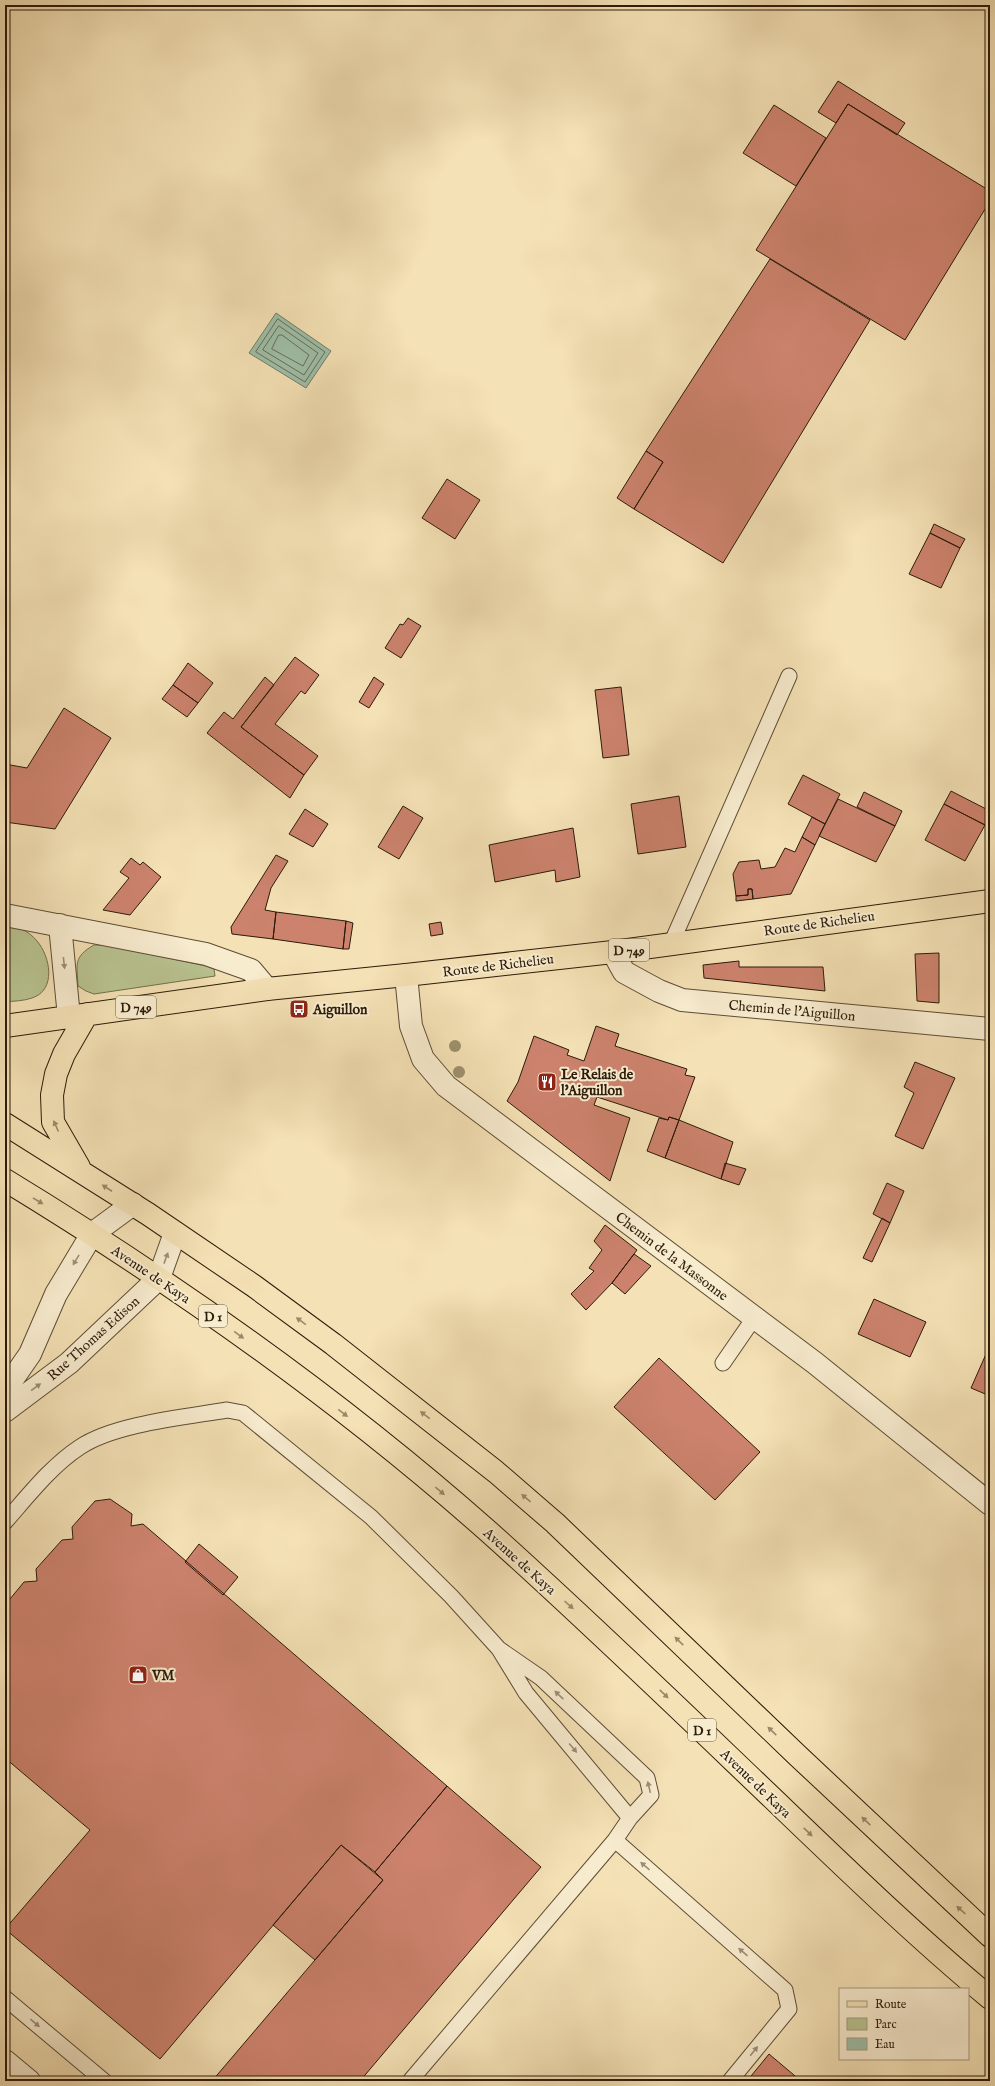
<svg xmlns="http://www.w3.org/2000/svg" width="995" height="2086" font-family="'IM FELL English',serif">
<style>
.green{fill:#b8c390;stroke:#726f4c}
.water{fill:#9ebea7;stroke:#707d68}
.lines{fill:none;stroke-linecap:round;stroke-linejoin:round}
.shore{stroke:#656c58;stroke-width:1}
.building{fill:#cc826d;stroke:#2c1b09}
.lane-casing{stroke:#5e4c34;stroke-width:17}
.street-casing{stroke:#5e4c34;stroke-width:24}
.primary-casing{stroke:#2c1b09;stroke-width:24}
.lane{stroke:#f8eccf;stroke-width:15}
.street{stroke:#f8eccf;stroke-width:22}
.primary{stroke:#f4e1b5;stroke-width:22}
.tree{fill:#9d906d}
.oneway{fill:#9c8e76}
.oneway2{fill:#9a8868}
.labels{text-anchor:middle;stroke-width:4;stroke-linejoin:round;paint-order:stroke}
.shield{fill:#f8eccf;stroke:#695a44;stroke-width:1}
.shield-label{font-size:13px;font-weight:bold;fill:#2c1b09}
.street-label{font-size:14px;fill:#2c1b09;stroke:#f8eccf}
.poi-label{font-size:14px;font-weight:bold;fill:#2c1b09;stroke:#f8eccf;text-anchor:start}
</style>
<rect width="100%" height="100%" fill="#f4e1b5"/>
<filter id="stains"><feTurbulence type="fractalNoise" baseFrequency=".005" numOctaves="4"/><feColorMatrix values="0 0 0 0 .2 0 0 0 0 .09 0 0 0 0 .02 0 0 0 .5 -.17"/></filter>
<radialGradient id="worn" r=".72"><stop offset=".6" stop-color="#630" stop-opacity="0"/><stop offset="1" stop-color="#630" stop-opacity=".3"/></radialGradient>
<path class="green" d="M5,924c12,2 24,7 32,17 13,15 20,49 -5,57 -8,3 -19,3 -27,4z
M94,945h13l99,21 8,3 1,7 -121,18 -8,-3 -8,-5c-1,-22 -5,-29 16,-41z"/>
<path class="water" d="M276,313l55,38 -25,37 -57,-35z"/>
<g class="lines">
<path class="shore" d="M278,319l47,33 -20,30 -49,-30z
M279,326l39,27 -14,22 -41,-25z
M279,335h3l27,20 -6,11 -31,-17z"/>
</g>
<path class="building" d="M838,81l67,42 -8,12 -49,-31 -12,19 -18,-11z
M848,104l142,87v10l-85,139 -149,-90z
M774,105l52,33 -30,48 -53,-33z
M770,259l100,61 -147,243 -89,-54 29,-47 -17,-11z
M646,451l17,11 -29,47 -17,-11z
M447,479l33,21 -25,39 -33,-21z
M934,524l31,15 -5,9 -30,-15z
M930,533l30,15 -19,40 -32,-14z
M408,618l13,8 -20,32 -16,-10 15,-24 3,1z
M295,657l24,18 -14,19 -4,-3 -26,33 43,32 -14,19 -63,-48z
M188,663l25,20 -15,20 -25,-18z
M265,677l9,8 -33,42 63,48 -14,23 -83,-65 17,-21 9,7z
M374,677l10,7 -15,24 -10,-6z
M173,685l25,18 -11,14 -25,-18z
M621,687l8,68 -26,3 -8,-68z
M64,708l47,30 -56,91 -50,-7v-58l22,4z
M803,775l37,19 -15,30 -37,-20z
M951,791l39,20 -5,14 -41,-21z
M864,792l38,19 -7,15 -38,-19z
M679,796l7,51 -48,7 -7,-50z
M838,799l57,27 -19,36 -57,-26z
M944,804l41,21 -20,36 -40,-21z
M403,806l20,12 -24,41 -21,-12z
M305,809l23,15 -15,23 -24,-13z
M812,817l13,7 -10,21 -13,-8z
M573,828l7,49 -24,5 -1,-12 -60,12 -6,-37z
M802,837l13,8 -24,49 -38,5 -1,-10h-4v6l-12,1 -3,-22 6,-12 20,-2 2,9 14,-2 10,-19 10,4z
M276,855l12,6 -17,27 -6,22 11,2 -3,27 -41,-5 -1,-7z
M131,858l9,7 3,-3 18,15 -31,38 -27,-5 26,-32 -9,-6z
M748,889h4l1,10 -17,2v-5l12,-1z
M276,912l70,9 -3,28 -70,-10z
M346,921l7,2 -4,26h-6z
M441,922l2,12 -12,2 -2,-12z
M939,953v50l-22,-2 -2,-47z
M739,961v6h84l2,24 -121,-13 -1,-13z
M596,1026l23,8 -4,12 72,23 -2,6 10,2 -16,43 -10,-3 -1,3 -71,-23 -3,8 36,13 -20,63 -103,-80 11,-19 16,-46 35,14 -2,5 17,6z
M915,1062l40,16 -32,71 -28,-13 19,-43 -10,-6z
M669,1117l10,3 -14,38 -18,-7 12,-33 9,2z
M679,1120l54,22 -12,37 -56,-21z
M725,1163l21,6 -7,16 -18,-6z
M887,1183l17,8 -14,32 -17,-9z
M882,1218l8,5 -18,39 -9,-4z
M605,1225l32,25 -25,33 -26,27 -15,-16 23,-23 -5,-3 13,-18 -8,-9z
M634,1254l17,12 -26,28 -13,-11z
M874,1299l52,23 -16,35 -52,-23z
M990,1345v51l-19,-8z
M659,1358l101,94 -45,48 -101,-93z
M110,1499l22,15 -1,12 12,-2 304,262 -72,86 -34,-27 -181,214 -155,-130 85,-99 -85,-72v-153l19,-23 13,-1 -1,-12 26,-29 11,-1 -1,-12 23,-26z
M199,1544l39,33 -15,18 -38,-33z
M447,1786l94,81 -181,214h-148l171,-201 -8,-8z
M341,1845l42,35 -68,80 -42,-35z
M769,2054l32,27h-54z"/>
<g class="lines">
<g class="lane-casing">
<path id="lane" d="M671,944l118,-268
M723,1363l31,-45
M5,1522c23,-26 46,-56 75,-75 34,-23 105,-30 147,-37l16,3 128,104 80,79 48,53
M615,1840l170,150 4,19 -59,72
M5,1998l99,83
M410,2081l205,-241 15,-22 21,-23 -4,-17 -106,-100 -42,-29 27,44 104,125"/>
</g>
<g class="street-casing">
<path id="street" d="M5,915l201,39 45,16 16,19
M60,925l9,92
M613,952l11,20 35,19 23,9 308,29
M406,975l5,51 12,33 23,27 369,277 175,141
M5,1390l25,-36 26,-60 36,-60 41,-30
M5,1411l64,-48 90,-85 16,-45
M5,2061l24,20"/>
</g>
<g class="primary-casing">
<path id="primary" d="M5,1026l262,-37 139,-14 207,-23 377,-51
M5,1124l143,90 106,72 79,58 163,128 59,51 243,233 192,180
M79,1167l-26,-45 -1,-27 4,-21 8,-20 23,-40
M5,1180c169,103 336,221 484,352 95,85 186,173 278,261 73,70 145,140 223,205"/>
</g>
<use href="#lane" class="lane"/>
<use href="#street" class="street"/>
<use href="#primary" class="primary"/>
</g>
<g class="tree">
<circle cx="455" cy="1046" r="6"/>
<circle cx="459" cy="1072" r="6"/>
</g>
<defs><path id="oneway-solid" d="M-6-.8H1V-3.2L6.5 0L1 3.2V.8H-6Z"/></defs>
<g class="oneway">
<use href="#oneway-solid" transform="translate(64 963) rotate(84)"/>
<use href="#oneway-solid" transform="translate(166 1258) rotate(-70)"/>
<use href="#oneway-solid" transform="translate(76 1260) rotate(121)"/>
<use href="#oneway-solid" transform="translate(36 1387) rotate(-36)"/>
<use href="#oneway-solid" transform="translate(559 1695) rotate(-137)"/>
<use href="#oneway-solid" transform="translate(573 1748) rotate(50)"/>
<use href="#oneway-solid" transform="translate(649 1787) rotate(-103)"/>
<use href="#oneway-solid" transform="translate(645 1866) rotate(-139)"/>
<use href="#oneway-solid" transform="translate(743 1952) rotate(-139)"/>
<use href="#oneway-solid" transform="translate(35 2023) rotate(40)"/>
<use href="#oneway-solid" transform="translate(754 2051) rotate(-51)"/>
</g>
<g class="oneway2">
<use href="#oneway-solid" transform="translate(56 1126) rotate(-114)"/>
<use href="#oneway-solid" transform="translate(107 1188) rotate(-147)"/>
<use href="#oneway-solid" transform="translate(38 1201) rotate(31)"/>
<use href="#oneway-solid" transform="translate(301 1321) rotate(-144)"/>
<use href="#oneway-solid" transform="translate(239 1335) rotate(36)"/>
<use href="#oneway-solid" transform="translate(343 1413) rotate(38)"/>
<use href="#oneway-solid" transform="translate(425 1415) rotate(-142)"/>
<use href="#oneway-solid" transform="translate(440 1491) rotate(40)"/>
<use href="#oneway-solid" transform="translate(526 1498) rotate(-140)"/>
<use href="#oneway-solid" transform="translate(569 1605) rotate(42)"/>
<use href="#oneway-solid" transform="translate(679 1641) rotate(-136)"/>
<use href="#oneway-solid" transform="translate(664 1694) rotate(44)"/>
<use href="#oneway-solid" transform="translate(772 1731) rotate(-136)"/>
<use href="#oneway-solid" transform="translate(866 1821) rotate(-137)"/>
<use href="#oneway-solid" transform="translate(808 1832) rotate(44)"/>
<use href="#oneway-solid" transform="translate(961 1910) rotate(-138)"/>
</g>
<defs>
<g id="bus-square" transform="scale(1)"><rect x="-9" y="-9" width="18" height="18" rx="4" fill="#8f2418" stroke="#f8eccf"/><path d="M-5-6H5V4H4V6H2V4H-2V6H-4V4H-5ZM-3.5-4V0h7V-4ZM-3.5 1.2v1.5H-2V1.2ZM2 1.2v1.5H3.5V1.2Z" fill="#fff"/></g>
<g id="restaurant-square" transform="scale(1)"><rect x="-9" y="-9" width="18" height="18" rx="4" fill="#8f2418" stroke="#f8eccf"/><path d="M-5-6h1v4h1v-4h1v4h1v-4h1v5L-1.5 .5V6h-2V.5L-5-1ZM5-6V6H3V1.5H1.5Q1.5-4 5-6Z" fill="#fff"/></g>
<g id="shop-square" transform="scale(1)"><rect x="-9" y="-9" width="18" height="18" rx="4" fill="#8f2418" stroke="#f8eccf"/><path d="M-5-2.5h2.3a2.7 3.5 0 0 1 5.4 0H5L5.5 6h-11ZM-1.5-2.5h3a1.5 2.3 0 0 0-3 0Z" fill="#fff"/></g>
</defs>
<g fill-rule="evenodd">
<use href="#bus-square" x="299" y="1009"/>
<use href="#restaurant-square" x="547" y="1082"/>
<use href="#shop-square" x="138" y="1675"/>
</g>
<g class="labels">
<g class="shield">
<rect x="609" y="939" width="40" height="22" rx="3"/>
<rect x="116" y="996" width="40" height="22" rx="3"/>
<rect x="199" y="1305" width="28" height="22" rx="3"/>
<rect x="688" y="1719" width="28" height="22" rx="3"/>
</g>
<g class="shield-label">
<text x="629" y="955">D 749</text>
<text x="136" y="1012">D 749</text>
<text x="213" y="1321">D 1</text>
<text x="702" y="1735">D 1</text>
</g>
<g class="street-label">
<text transform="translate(819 923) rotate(-8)" y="5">Route de Richelieu</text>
<text transform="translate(498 965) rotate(-7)" y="5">Route de Richelieu</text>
<text transform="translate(792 1010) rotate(5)" y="5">Chemin de l'Aiguillon</text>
<text transform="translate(672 1256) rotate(37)" y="5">Chemin de la Massonne</text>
<text transform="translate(151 1274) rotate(34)" y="5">Avenue de Kaya</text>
<text transform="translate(93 1338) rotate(-42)" y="5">Rue Thomas Edison</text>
<text transform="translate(520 1561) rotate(42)" y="5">Avenue de Kaya</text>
<text transform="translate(756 1783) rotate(44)" y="5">Avenue de Kaya</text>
</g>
<g class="poi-label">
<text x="313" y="1014">Aiguillon</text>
<text x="561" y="1079">Le Relais de<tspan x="561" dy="16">l'Aiguillon</tspan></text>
<text x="152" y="1680">VM</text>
</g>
</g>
<rect width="995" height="2086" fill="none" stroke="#f4e1b5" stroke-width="20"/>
<rect x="6" y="6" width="983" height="2074" fill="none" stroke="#2c1b09" stroke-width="2"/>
<rect x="10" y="10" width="975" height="2066" fill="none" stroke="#2c1b09"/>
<rect x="839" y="1988" width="130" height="72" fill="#f8eccf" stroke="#a69880"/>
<rect x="847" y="2001" width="20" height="6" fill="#f4e1b5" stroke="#a69880"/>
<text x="875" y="2008" font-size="12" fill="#2c1b09">Route</text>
<rect x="847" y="2018" width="20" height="12" fill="#b8c390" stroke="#a69880"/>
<text x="875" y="2028" font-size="12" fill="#2c1b09">Parc</text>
<rect x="847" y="2038" width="20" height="12" fill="#9ebea7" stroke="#a69880"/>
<text x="875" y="2048" font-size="12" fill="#2c1b09">Eau</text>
<rect width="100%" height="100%" filter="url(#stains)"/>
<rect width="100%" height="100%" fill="url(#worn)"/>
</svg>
